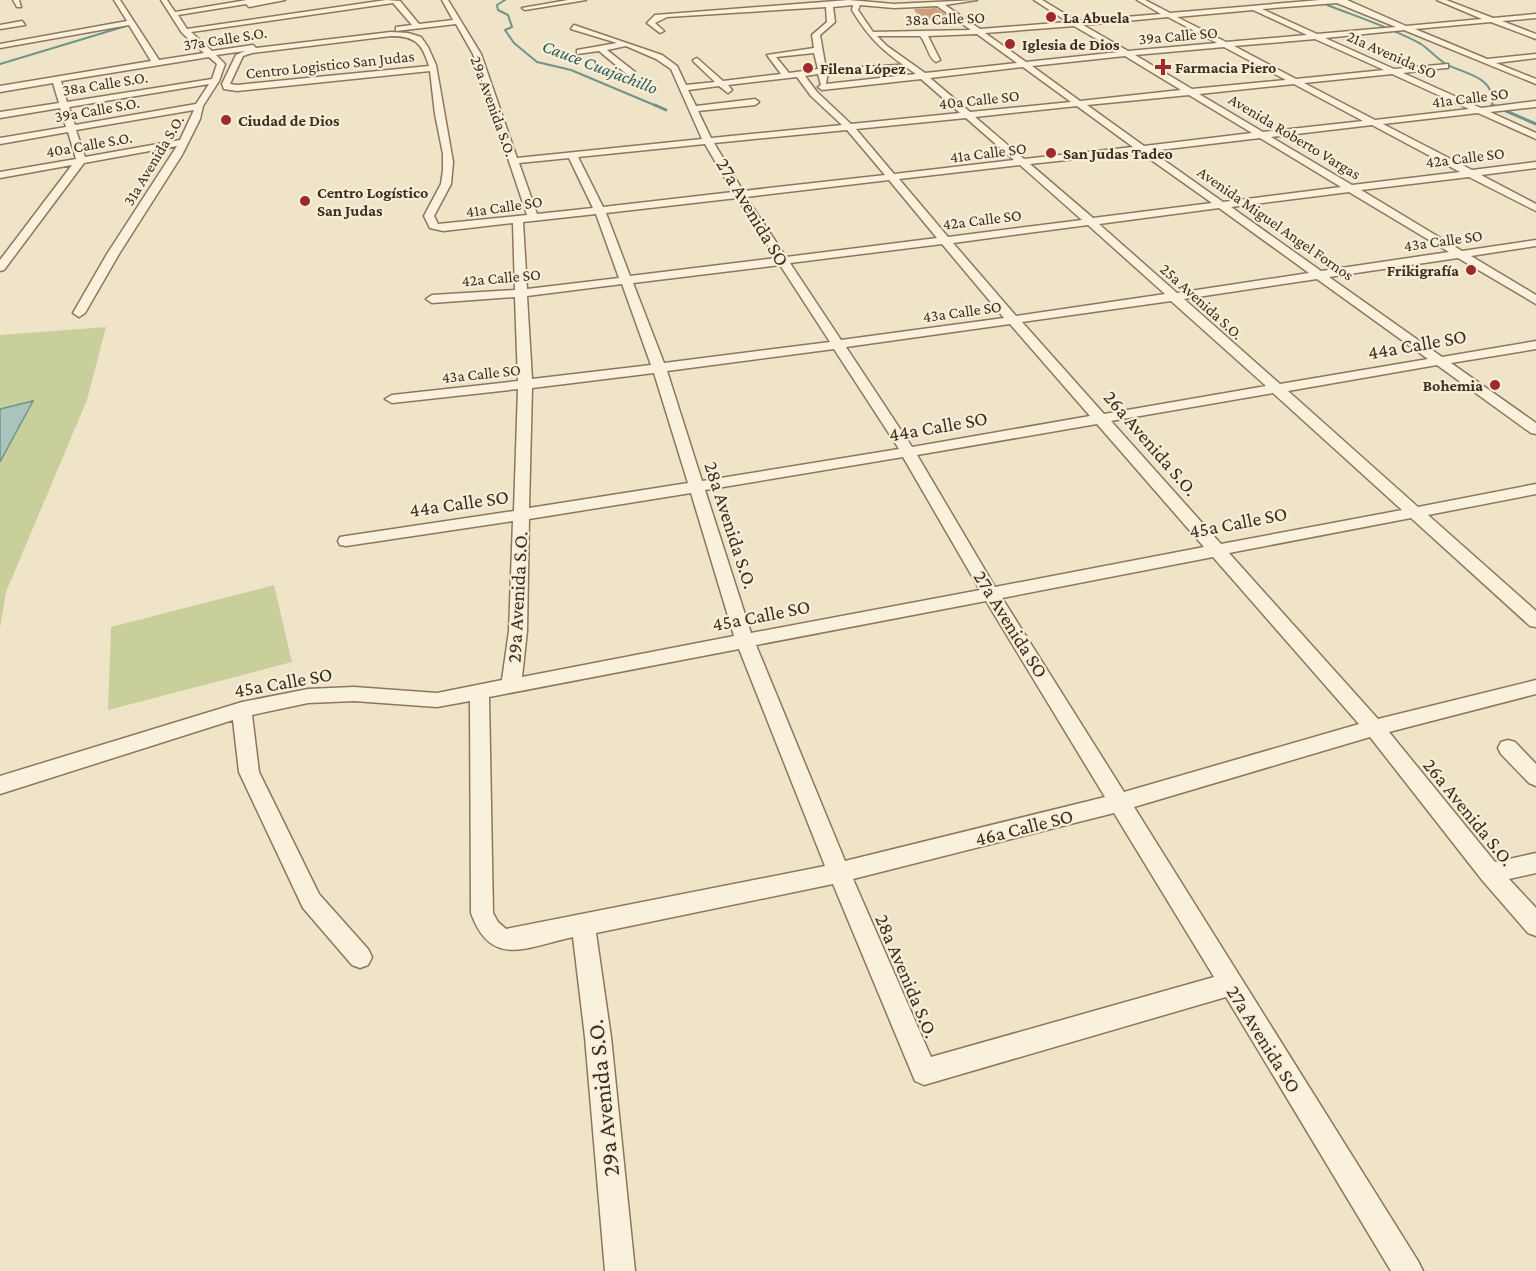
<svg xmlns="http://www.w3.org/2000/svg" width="1536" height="1271" font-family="'Crimson Pro',serif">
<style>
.green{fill:#c9cf9b}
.water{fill:#a9c4bc;stroke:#6f938a;stroke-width:1.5}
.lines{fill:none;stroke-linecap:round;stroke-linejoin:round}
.stream-far1{stroke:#6f938a;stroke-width:2}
.stream{stroke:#6f938a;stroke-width:3}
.building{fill:#cf9f7d}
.minor-casing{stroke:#8d765c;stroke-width:3}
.minor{fill:#faf1dc;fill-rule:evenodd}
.poi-dot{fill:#9e2a2b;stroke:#f7eed8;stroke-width:2}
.labels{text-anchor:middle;stroke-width:4.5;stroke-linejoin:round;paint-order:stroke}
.far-poi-label{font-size:16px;font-weight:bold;fill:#3d2e20;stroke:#f7eed8;text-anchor:start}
.far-street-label{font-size:16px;fill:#3d2e20;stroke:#f7eed8}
.far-water-label{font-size:18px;font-style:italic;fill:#2f5d5a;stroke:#f7eed8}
.street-label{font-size:20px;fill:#3d2e20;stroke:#f7eed8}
.near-street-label{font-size:24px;fill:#3d2e20;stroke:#f7eed8}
</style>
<rect width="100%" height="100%" fill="#f0e4c8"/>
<path class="green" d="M106,327l-19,73 -81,192 -6,36v-293z
M274,585l18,77 -184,48 3,-83z"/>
<path class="water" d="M33,401l-33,61v-53z"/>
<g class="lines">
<path class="stream-far1" d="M505,0l-8,5 1,5 10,5 4,12 -7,3 9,13 23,19 34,8 88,37
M1327,5c31,12 65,23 94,39 9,6 16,15 25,20 20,11 50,12 46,42l2,1
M0,64l126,-38"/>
<path class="stream" d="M655,105l11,5
M1492,105l44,19"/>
</g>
<path class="building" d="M936,8l15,10 -31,3 -6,-12z"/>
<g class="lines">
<g class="minor-casing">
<path id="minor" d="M13,0h6l2,7h-4z
M114,0h6l39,60 45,-7 -22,-20 -21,-33h6l8,12 72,-12h38l-36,7 -3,-3 -68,11 9,14 199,-29 14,1 19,23 34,-4 -11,-20h6l33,54 36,104 185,-19 -31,-70 -15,-10 -30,-13 -19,4 28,22v4h-6l-30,-25 -22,3v-4l40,-7 -46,-14 3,-4 88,30 15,11 9,19 29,-3 -21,-20 -1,-2 4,-2 26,23 58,-7 -14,-19 47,-7 -2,-13 15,-13 -1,-15 -159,10 -12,6 9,8 -4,2 -13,-10 8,-8 194,-15 45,4 83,-4 -32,5 35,24 88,-7 -34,-22h8l35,21 84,-7 -24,-14h8l25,13 150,-13h27l59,26 76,-7 -45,-19h9l47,18 43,-4v4l-34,3 34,13v5l-45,-17 -76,7 72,30 49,-5v4l-40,5 40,16v5l-132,-54 -79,8 69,31 54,-5v4h-3l-42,5 78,35 55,-7v6l-46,5 46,21v6l-58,-26 -95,11 89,46 64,-8v6l-55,7 55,29v7l-67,-34 -108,13 101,61 74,-11v6l-65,10 65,39v9l-78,-46 -129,19 113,80 94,-16v8l-85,14 85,60v11l-5,-1 -94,-68 -149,26 130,116 118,-23v10l-108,21 108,96v16l-6,-1 -119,-108 -182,35 149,166 158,-39v14l-147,38 106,130 41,-9v20l-27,6 27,29v28l-8,-3 -46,-53 -112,-143 -236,70 284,454 5,10h-32l-165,-274 -302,88 -9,-4 -82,-197 -237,49 15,104 24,234h-30l-20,-234 -12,-100c-46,10 -82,32 -102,-24l-1,-212 -33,6 -83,-6 -46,2 -56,12 7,57 60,122 49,55 4,8 -4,8 -8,3 -8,-3 -49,-57 -64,-136 -6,-52 -233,74v-18l242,-74 66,-13 46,-2 83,6 65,-13 7,-49 4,-110 -167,25 -6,-1 -2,-4 2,-4 6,-1 168,-25 4,-122 -126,14 -7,-4 7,-4 126,-14 -3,-84 -83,6 -6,-4 6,-4 83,-5 -2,-67 -70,8 -13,-3 -6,-12 17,-32 2,-14v-16l-8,-40 -5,-43 -193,20 -13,-2 -2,-5 14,-29 9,-4 -29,4 9,9 -6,17 -16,25 -3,13 -18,36 -63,99 -34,59 -6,4 -6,-4 34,-59 70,-108 -93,17 -80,107 -4,1v-11l72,-95 -72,13v-6l76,-13 -8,-27 -68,12v-6l66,-11 -6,-19 -60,10v-6l59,-9 -6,-20 -53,9v-6l151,-25 -22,-36 -129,23v-4l127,-23zM393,3l19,22 -16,2v4l60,-7 17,30 54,161 -89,9 -4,-8 17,-32 2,-22 -17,-97 -8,-18 -7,-10 -13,-4 -17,-1 -135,16 -3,-3 -41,6 -21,-19zM1337,3l59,24 -79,7 -55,-25zM853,5l-1,5c19,32 34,43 64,64l-90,10 2,-13 -2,-2 -6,-34 15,-13 -2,-15zM860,5l34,3 43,-2 34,24 -98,2 -15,-22zM1253,10l54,25 -81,7 -49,-25zM1168,17l49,26 -89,8 -45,-26zM1074,26l45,26 -93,10 -41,-29zM977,34l40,29 -92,10 -38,-27 -10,-10h43c7,7 8,22 16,26l4,-2 -12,-24zM391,36c24,0 31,7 38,30l-192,19 -7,-1 13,-28 9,-3zM1315,39l69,31 -88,9 -62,-33zM1224,47l62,33 -94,9 -57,-34zM814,53l4,16 -29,4 -13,-16zM1125,56l56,34 -101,11 -48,-35zM209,57l8,7 -5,15 -145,23 -6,-21zM1023,67l48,35 -101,10 -40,-34zM818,74l3,11 -3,2 4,3 99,-11 39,34 -109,11 -34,-32 -12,-16zM1392,74l77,35 -94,11 -71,-37zM797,77l14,19 31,29 -131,13 -13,-27 57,-6 4,-3 -4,-3 -59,7 -8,-16 31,-4 9,7 4,-3 -4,-5zM209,84l-13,20 -121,21 -6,-18zM1294,84l69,37 -100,11 -64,-38zM1189,95l63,38 -108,13 -57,-41zM1077,106l56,41 -109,12 -49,-42zM194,110l-14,30 -95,17 -9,-27zM966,118l48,42 -120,14 -38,-45zM1372,125l88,47 -108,13 -81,-48zM847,130l38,45 -142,16 -29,-48zM1260,138l81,49 -118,15 -72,-51zM705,144l28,48 -130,15 -25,-50zM1140,152l72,51 -119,15 -63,-54zM569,158l24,50 -56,6 -18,-51zM1020,165l62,55 -134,17 -49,-58zM889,180l48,58 -151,19 -40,-60zM1349,192l100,60 -128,19 -90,-64zM737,198l39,60 -146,18 -24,-63zM1219,208l90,65 -132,20 -78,-69zM596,214l23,64 -92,11 -4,-67zM1088,225l77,69 -149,22 -63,-73zM942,244l62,74 -163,22 -51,-77zM780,265l50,77 -166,21 -31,-80zM1317,279l111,80 -148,25 -96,-85zM622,284l29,81 -119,14 -5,-83zM1171,301l95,85 -162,28 -82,-92zM1010,324l80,92 -178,31 -66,-100zM834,349l65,100 -197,32 -35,-110zM654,373l34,110 -159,25 3,-120zM1273,393l129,117 -181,34 -110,-123zM1097,424l107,123 -209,40 -78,-132zM903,457l77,133 -229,43 -46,-143zM691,493l43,143 -212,41 5,-46 2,-112zM1213,557l146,167 -235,68 -122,-194zM986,601l119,196 -260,64 -89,-216zM739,649l86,217 -319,63 -8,-7 -5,-9 -4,-216zM1114,813l100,164 -283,80 -78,-178z
M568,0h18l-61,10 -3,-2z
M22,21l3,4 -25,4v-4z
M897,65h3v4l-52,3 -4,-2 4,-2z
M1508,740l7,2 21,22v22l-7,-3 -28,-29 -3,-6 3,-6z"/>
</g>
<use href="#minor" class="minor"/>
</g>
<g class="poi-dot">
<circle cx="1051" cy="17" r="6"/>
<circle cx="1010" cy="44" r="6"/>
<path d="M1160 58h6v6h6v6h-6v6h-6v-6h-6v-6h6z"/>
<circle cx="808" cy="68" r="6"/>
<circle cx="226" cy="120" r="6"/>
<circle cx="1051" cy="153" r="6"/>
<circle cx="305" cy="201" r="6"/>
<circle cx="1471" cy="270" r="6"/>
<circle cx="1495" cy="385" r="6"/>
</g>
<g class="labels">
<g class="far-poi-label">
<text x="1063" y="23">La Abuela</text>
<text x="1022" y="50">Iglesia de Dios</text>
<text x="1175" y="73">Farmacia Piero</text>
<text x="820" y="74">Filena López</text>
<text x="238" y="126">Ciudad de Dios</text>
<text x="1063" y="159">San Judas Tadeo</text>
<text x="317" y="198">Centro Logístico<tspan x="317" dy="18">San Judas</tspan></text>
<text x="1459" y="276" text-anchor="end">Frikigrafía</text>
<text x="1483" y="391" text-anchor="end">Bohemia</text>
</g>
<g class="far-street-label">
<text transform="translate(945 18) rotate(-2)" y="6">38a Calle SO</text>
<text transform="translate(1178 35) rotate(-5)" y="6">39a Calle SO</text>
<text transform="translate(225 38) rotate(-9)" y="6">37a Calle S.O.</text>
<text transform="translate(1392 54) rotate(24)" y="6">21a Avenida SO</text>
<text transform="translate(330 64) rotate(-6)" y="6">Centro Logistico San Judas</text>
<text transform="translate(105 83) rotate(-9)" y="6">38a Calle S.O.</text>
<text transform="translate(1470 97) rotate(-7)" y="6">41a Calle SO</text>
<text transform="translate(979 99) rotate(-6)" y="6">40a Calle SO</text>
<text transform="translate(494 106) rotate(70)" y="6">29a Avenida S.O.</text>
<text transform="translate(97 109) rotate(-10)" y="6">39a Calle S.O.</text>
<text transform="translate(1295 136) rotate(31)" y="6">Avenida Roberto Vargas</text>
<text transform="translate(89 144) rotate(-10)" y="6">40a Calle S.O.</text>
<text transform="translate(988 152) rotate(-7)" y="6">41a Calle SO</text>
<text transform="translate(1465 157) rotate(-7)" y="6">42a Calle SO</text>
<text transform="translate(153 160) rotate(-59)" y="6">31a Avenida S.O.</text>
<text transform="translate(504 206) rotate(-8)" y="6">41a Calle SO</text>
<text transform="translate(982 219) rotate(-7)" y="6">42a Calle SO</text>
<text transform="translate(1276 223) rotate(35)" y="6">Avenida Miguel Angel Fornos</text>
<text transform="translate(1443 240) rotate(-8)" y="6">43a Calle SO</text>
<text transform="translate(501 277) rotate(-5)" y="6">42a Calle SO</text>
<text transform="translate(1202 301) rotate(42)" y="6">25a Avenida S.O.</text>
<text transform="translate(962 311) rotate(-8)" y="6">43a Calle SO</text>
<text transform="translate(481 373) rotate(-6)" y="6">43a Calle SO</text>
</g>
<g class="far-water-label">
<text transform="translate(600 67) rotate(21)" y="6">Cauce Cuajachillo</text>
</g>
<g class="street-label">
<text transform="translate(753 212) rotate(59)" y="7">27a Avenida SO</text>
<text transform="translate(1417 344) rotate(-10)" y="7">44a Calle SO</text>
<text transform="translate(938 426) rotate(-10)" y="7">44a Calle SO</text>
<text transform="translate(1151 443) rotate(49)" y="7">26a Avenida S.O.</text>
<text transform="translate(459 503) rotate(-8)" y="7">44a Calle SO</text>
<text transform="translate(1238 522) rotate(-11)" y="7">45a Calle SO</text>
<text transform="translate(731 525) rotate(72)" y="7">28a Avenida S.O.</text>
<text transform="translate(517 597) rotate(-87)" y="7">29a Avenida S.O.</text>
<text transform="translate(761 615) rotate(-11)" y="7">45a Calle SO</text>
<text transform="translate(1011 624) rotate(58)" y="7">27a Avenida SO</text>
<text transform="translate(283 682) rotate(-10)" y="7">45a Calle SO</text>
<text transform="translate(1469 812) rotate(51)" y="7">26a Avenida S.O.</text>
<text transform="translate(1024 827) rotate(-14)" y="7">46a Calle SO</text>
<text transform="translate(907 976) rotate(67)" y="7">28a Avenida S.O.</text>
<text transform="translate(1264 1039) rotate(58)" y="7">27a Avenida SO</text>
</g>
<g class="near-street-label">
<text transform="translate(603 1098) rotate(-96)" y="8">29a Avenida S.O.</text>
</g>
</g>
</svg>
